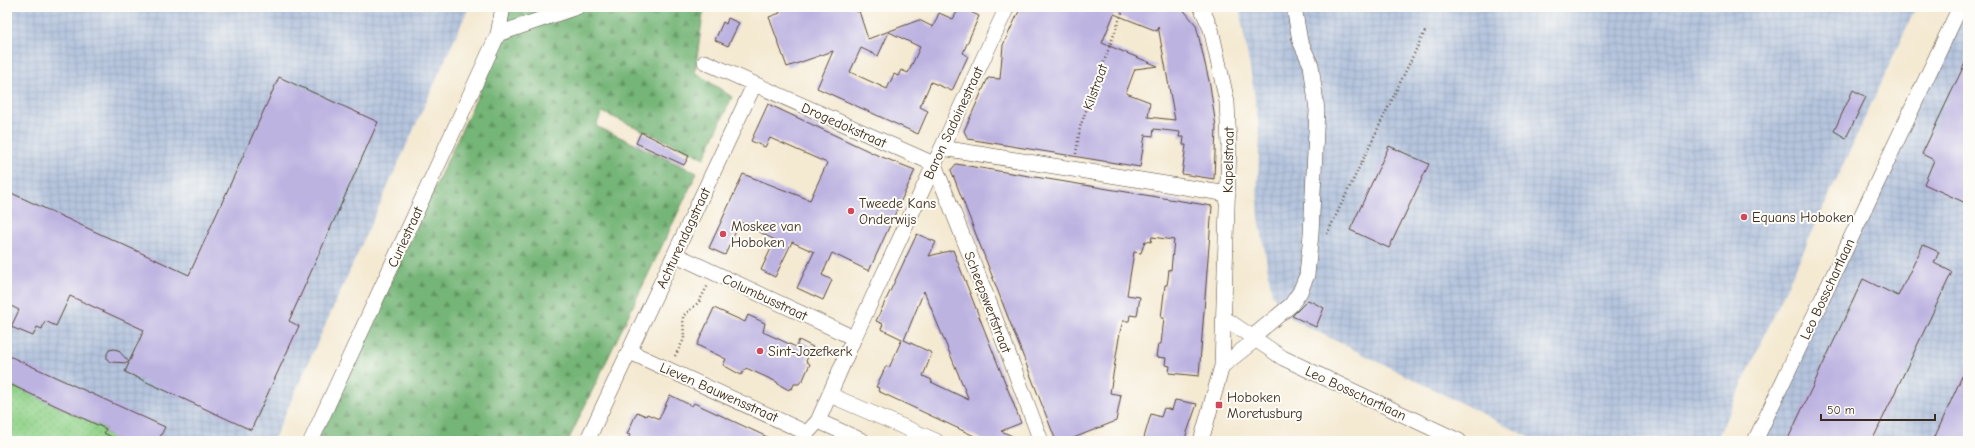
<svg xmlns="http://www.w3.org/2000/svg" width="1975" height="448" font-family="'Comic Neue',sans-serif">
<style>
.industrial{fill:url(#industrial-grid)}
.forest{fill:url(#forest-firs);stroke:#58704a}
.garden{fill:url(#garden-dots);stroke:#667e54}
.building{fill:#bdb3e1;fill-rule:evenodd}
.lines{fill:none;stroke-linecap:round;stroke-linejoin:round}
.minor-casing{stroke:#574739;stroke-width:16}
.path{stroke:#574739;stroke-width:2.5;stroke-dasharray:1 3;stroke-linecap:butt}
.minor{stroke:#fff;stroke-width:15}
.poi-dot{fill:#d1495b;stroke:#fdfcf7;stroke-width:1.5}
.labels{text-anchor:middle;stroke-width:4;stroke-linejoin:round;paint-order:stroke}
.street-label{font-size:14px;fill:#3b2a1e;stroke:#fdfcf7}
.poi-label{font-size:14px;fill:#3b2a1e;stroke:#fdfcf7;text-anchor:start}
</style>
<defs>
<pattern id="industrial-grid" width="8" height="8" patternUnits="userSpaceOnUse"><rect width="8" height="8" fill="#b6c5de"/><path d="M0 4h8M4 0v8" fill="none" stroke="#9da9be"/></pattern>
<pattern id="forest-firs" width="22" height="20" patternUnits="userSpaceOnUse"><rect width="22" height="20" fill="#75b577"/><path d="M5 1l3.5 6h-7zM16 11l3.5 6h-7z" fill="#619361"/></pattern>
<pattern id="garden-dots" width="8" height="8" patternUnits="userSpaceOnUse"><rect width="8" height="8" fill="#92d38b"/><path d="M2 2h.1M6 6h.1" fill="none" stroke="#7fb578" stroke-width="1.8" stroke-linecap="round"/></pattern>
</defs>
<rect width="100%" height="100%" fill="#fdfcf7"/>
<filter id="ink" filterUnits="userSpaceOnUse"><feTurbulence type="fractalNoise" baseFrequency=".025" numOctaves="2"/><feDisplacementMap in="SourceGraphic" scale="8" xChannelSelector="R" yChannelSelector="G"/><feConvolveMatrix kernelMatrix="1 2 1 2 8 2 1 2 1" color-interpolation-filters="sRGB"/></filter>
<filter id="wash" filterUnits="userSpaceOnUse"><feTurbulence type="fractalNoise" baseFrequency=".012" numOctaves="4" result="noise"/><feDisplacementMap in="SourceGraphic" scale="16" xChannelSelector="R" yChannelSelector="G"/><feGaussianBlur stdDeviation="0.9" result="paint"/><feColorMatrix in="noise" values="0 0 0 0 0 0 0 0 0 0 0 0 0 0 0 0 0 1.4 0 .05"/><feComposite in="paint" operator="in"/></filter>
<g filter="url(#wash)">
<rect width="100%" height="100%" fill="#f4e9d1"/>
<path class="industrial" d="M7,7h462l-196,434h-266z
M1239,7h677l-200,434h-179l-247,-123 -18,-24 -13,-77 -2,-26 3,-55 -7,-50z
M1961,7h7v434h-213z"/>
<path class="forest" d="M509,7h195l-9,65 37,25 -28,61 -102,-46 -6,14 101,47 -129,268h-252l184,-393z"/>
<path class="garden" d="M7,383l99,46 -2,4 16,8h-113z"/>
<g id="blocks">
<path class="building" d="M778,7h78l1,5 2,-1 9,28 51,-19 14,7 6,-14 14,6 7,-12 19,9 -16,37 5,3 -16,35 -21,-9 -11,25 8,4 -10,23 -101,-46 16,-37 -46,16 -18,-50 11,-4zM889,32l31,15 -12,26 -7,-3 -3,6 -4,-2 -7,15 -37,-17 11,-24 17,8z
M1021,7h160l15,18 14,60 6,42 -2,52 -32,-5 4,-29h-3l1,-8h-5l1,-5 -26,-3 -1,7 -8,-1 -5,32 -172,-28 -4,-8 24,-53 12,1 3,-34zM1114,14l43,17 1,-5 17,94 -27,-3 2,-15 -24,-9 9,-24 23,-3 -56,-23z
M728,18l11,5 -11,23 -13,-6 8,-18 3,2z
M1968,57v147l-44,-20 10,-24 -12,-6z
M279,77l99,45 -89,199 10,5 -48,104 -126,-58 4,-9 -19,-1 -3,-3v-5l2,-4 5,-1 4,1 11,12 15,-32 -74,-34 -14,30 -11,-5 -3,8 -5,-2 -4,9 -22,-9 8,-17 -12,-6v-113l182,84z
M1853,90l13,7 -20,41 -12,-7z
M768,104l109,51 38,15 -46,101 -37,-18 -10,22 10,5 -9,20 -26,-12 17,-36 -22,-10 -17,35 -14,-7 14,-30 -35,-18 -15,33 -16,-7 34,-74 67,26 17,-37 -57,-25 -5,9 -14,-6z
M641,132l48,24 -5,9 -48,-22z
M1389,146l40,18 -40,84 -39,-18z
M956,164l256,42 -13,170 -30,-3 1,-7 -5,-1 1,-7 -10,-1 2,-13h3l3,-26h-3l4,-33h2l1,-6 1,-10 2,1 3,-30 -22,-3 -1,5 -6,-1 -4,12 -7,-1 -7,43 13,2 -3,19 -7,-1 -1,6h-6l-3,11 -10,61 11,2 -5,26 -50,20h-10l-105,-271z
M917,234l19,8 -7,14 24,-6 68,173 -20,8 23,10h-39l-107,-50 1,-3 -3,-1 10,-21 3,2 13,-29 30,14 -9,23 9,4 -1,2 38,18 -45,-109 -20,49 -23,-11 2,-5 -7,-3z
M1923,245l16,7 -5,11 18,9 -80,169h-85l76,-162 35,17z
M1308,300l16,8 -8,19 -24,-11z
M714,308l31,14 3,-7 17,8 -2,9 33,15 3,-7 14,7 -7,14 4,3 -8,18 -1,-1 -2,3h-5l-2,5 -2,-1 -1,2 -11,-6 -1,-2 -31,-14 -5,7 -18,-10 3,-6 -29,-14z
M7,355l158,72 -7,14h-38l-16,-8 2,-4 -99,-46z
M1968,363v78h-35z
M670,395l22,11 2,-3 82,38h-149l3,-6 -3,-1 10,-22 9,4 1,-2 12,5z
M1175,400l22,4 -13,37h-41l8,-27 10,3 3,-9 8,2z"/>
</g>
</g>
<g filter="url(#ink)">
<use href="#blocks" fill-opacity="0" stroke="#574739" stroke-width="1"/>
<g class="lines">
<g class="minor-casing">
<path id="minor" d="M503,7l-5,27 79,-27
M1201,7l10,22 16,73 2,43 -7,221 -21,75
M705,62l229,102 56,141 51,136
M942,148l286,46
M676,255l178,83
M1224,318l59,40 176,83
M1251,338l40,-33 9,-13 7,-17 4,-41 6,-124 -6,-45 -11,-24 -6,-34
M630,352l177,81
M1222,366l33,-26
M830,395l106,46
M818,421l45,20
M311,441l187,-407
M587,441l167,-356
M804,441l3,-8 11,-12 36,-83 153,-331
M1755,441l205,-434"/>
</g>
<path class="path" d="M1076,154l4,-27 44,-120
M1327,234l99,-205
M675,356l9,-17 -1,-23 16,-14 9,-17"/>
<use href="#minor" class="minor"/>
</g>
</g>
<g class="poi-dot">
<circle cx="851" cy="211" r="4"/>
<circle cx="1744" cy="217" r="4"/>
<circle cx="723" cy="234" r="4"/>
<circle cx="760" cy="351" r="4"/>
<rect x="1215" y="401" width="8" height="8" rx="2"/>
</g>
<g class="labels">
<g class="street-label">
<text transform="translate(1095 87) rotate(-70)" y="5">Kilstraat</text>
<text transform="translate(953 123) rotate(-65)" y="5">Baron Sadoinestraat</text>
<text transform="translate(844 125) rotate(24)" y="5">Drogedokstraat</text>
<text transform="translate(1228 160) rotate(-89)" y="5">Kapelstraat</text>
<text transform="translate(405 237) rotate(-65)" y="5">Curiestraat</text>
<text transform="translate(683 238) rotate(-65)" y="5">Achturendagstraat</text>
<text transform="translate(1827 289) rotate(-65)" y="5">Leo Bosschartlaan</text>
<text transform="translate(765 297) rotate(25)" y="5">Columbusstraat</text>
<text transform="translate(988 302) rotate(69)" y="5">Scheepswerfstraat</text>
<text transform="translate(719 392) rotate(24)" y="5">Lieven Bauwensstraat</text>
<text transform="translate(1356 393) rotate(25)" y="5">Leo Bosschartlaan</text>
</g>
<g class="poi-label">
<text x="859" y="208">Tweede Kans<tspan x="859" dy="16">Onderwijs</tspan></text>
<text x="1752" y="222">Equans Hoboken</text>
<text x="731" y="231">Moskee van<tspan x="731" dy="16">Hoboken</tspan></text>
<text x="768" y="356">Sint-Jozefkerk</text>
<text x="1227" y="402">Hoboken<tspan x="1227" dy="16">Moretusburg</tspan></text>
</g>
</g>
<rect width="1975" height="448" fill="none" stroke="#fdfcf7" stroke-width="24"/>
<path d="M1821 414v6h114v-6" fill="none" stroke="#3b2a1e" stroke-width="2"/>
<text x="1827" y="414" font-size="12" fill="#3b2a1e" stroke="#fdfcf7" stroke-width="3" paint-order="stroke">50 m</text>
</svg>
